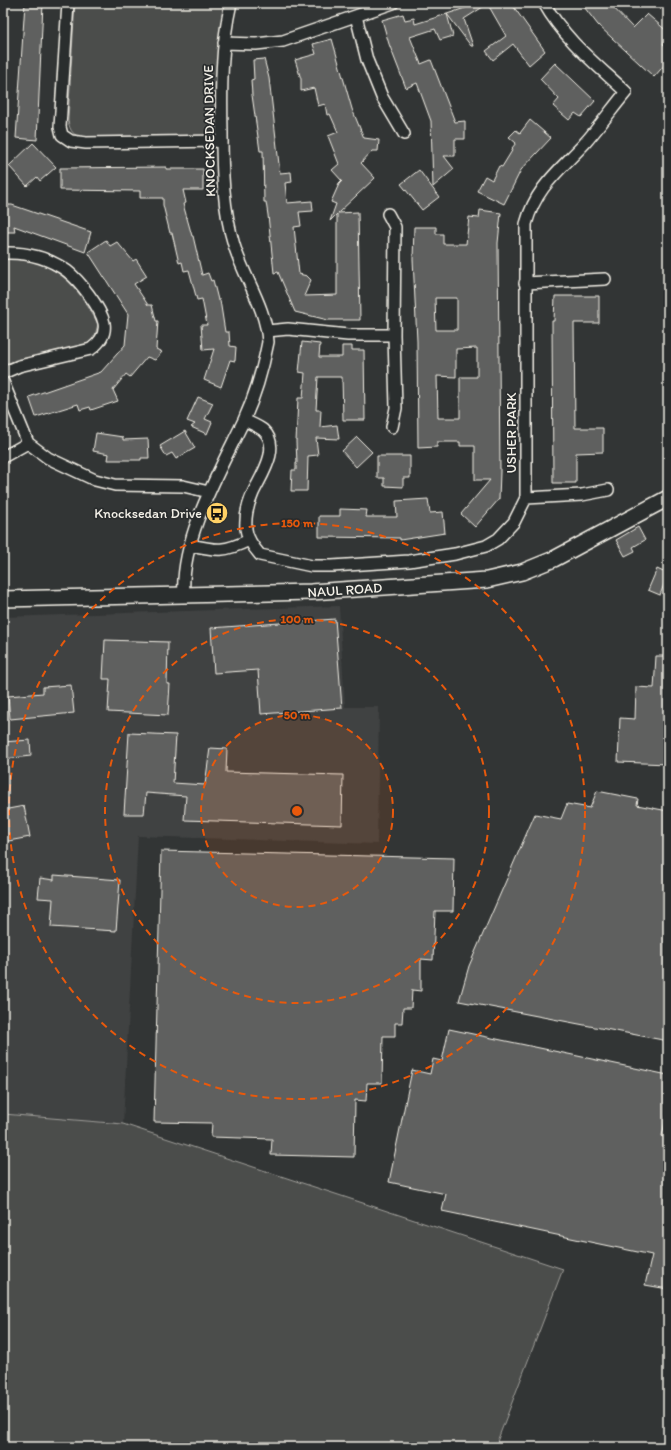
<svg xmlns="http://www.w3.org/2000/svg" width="671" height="1450" font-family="Itim,sans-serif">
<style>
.built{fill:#404242}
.green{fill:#4b4d4c;stroke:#a09f9a}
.building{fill:#5f605f;stroke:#f4f1e8;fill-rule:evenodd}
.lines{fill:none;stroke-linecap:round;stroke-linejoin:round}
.minor-casing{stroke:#f4f1e8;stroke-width:14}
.secondary-casing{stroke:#f4f1e8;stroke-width:18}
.minor{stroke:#2a2d2e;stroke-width:11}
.secondary{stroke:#2a2d2e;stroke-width:15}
.ring{fill:none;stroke:#e8590c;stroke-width:2;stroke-dasharray:7 5}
.labels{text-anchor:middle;stroke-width:3.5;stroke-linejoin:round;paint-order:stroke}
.street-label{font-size:14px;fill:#f4f1e8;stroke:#2a2d2e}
.poi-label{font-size:14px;fill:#f4f1e8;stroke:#2a2d2e;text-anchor:end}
.centre{fill:#e8590c;stroke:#2a2d2e;stroke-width:2}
.ring-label{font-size:12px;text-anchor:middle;font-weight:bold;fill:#e8590c;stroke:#2a2d2e;stroke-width:3.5;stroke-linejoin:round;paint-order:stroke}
</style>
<rect width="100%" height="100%" fill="#323535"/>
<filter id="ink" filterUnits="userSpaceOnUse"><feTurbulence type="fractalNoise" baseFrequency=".025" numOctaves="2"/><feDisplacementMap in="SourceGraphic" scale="8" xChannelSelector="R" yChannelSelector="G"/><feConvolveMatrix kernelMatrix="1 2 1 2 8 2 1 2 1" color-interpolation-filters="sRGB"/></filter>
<g filter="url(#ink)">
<path class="built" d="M339,606l6,101h34l-2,137 -239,-8 -15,288 -120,-10v-497z"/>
<path class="green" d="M75,3h152l-9,55 -4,75 -4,4 -125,2c-12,-4 -15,-7 -17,-19z
M3,258c51,1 72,23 95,66l-4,15 -9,6 -82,19z
M3,1114l120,10 440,145 -68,178h-492z"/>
<path class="building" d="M25,3h18l-6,137 -21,-2z
M480,3h5l1,2 -22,14 9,27h-2l-24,-32z
M487,3h24l34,48 -16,14 -16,-21 -20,16 -7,-9 20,-15z
M581,3h28l24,25 14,-14 21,18v4l-5,8 5,4v13l-14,16 -56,-52z
M403,14l2,6 9,-2 1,6 32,-10 6,22 -13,4 -5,-11 -25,8 11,27 10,-4 24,62 10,-1v18h-10v17h-11l10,13 -21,18 -2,-66 -14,-38 -11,5 -17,-44 -7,-24z
M332,39l20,70 12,29 15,2 -1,11h-6l-11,12 14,15 -37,35 20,-1 2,108h-32l-33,-8 -17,-40 -4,1 -6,-58 -2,-13h-2l-1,-51h-3l-8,-56 -1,-15 3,-1 -1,-19 11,-1 5,19 11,95 11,-1 1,10 -7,1 2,20 25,-2 1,10 -14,1 2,14 -7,1 5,47 8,2 4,4 -7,16 33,-1v-81l-7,7 6,-17 -5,-2 8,-18 3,-3 -10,-11 7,-6 -11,-28 10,-4 -8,-18 -3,1 -2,-11 -7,2 -4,-18 -13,3v-12l-6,-19 21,-6 -3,-10z
M555,63l40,38 -14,16 -6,-4 -6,7 -16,-14 6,-7 -19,-20z
M530,120l21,18 -30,32 -17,34 -27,-13 8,-15 7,4 7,-14 3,1 11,-18 -1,-1 4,-5 -7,-6 7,-7 4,3z
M33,143l23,24 -16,14 -3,-4 -10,9 -18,-20z
M166,167v2h37v21h-20l3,13 -3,1 9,32h1l9,39 6,-2 3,8 2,-1 5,20h2l5,32h4l1,14 6,1 -1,14 -5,-1 -9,27 -17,-7 10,-31 -11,1 -2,-25h6l-5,-26 -5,1 -8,-30 -5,1 -2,-9 -3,1 -7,-30h-2l-7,-28v-7h-23v-7l-80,-1v-22z
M419,170l20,27 -17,13 -21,-26z
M3,205h9l79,27 -6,20 -71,-26 1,6h-12z
M480,210l21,3 -3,30 2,229 -1,27 -24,28 -14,-13 29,-34h-15v-34h-15v-4h-23v5l-19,1 -1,-107 -4,-82 1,-32h22v7h7v10h23l3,-27 10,1zM435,298h22v32h-21zM477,348v29h-17v41h-22l-1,-42 19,1v-28z
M106,240l4,6 7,-4 16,19 3,-2 11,17 -13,8 14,21h4l4,16h2l-2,28 6,3 -7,8 -8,-3 -17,20 -4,-3 -13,16 5,11 -27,9 -1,-3 -10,3 -2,-6 -42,13 -7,-20 72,-25 24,-27 3,-31 -40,-62z
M555,296h44v27h-25l1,105h28v24l-27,1v30h-23l-1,-162h2z
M302,342l18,2 -1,13h23v-11h10v4h12l1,70h-22l-1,-43h-24l-2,33h5l-1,17 17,-2 2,14 -23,-1 2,17 -10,1 -1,35h-16l1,-21h4v-7h1l-1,-21 2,-44h5l2,-25 -6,-1z
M198,397l15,6 -8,16 7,3 -5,12 -16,-7 4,-3 -8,-3z
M185,431l10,17 -19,11 -4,-6 -6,3 -6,-10z
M96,433l27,4v3l25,-1 1,19h-8v2h-33l1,-6 -16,-3z
M357,437l15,15 -16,15 -14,-16z
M377,456h33v22h-7v9l-19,-1v-8h-7z
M428,499l2,14 13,-1 2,21 -45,7v-2l-81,-1v-21h21v-7l27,1 -1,7h31l-1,-16z
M638,527l7,13 -12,7 2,4 -10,5 -9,-16z
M657,569l11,5 -8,21 -12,-5z
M335,619l7,89 -81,6 -3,-44 -44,3 -3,-45z
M105,640l63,2 -1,42h3l-2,31 -60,-3 2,-33h-7z
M656,656h12v108l-50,-2 2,-44 15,1 1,-32 18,1z
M71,685l3,28 -64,6 -2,-23 35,-3v-6z
M129,733l47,2 -3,48 32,2 5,-37 17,1 -1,23 117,3 -1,50 -158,-5 2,-24 -40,-3 -2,21h-20z
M30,740l1,16 -28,3v-17z
M597,791l41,8 -1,6 31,6v230l-209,-40 10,-35 66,-152 26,5 6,-15 23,4z
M24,806l6,31 -27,5v-32z
M161,851l293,7 -1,53h-18l-2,49 -12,-1v32l-9,-1 -1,18h-8l-1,15h-7v13h-12l-1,47h-15l-1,18 -11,-1 -1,57 -83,-2 1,-16 -61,-2 1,-14 -58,-1z
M54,875l66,5 -4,51 -65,-4 2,-28 -15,-1 2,-20 14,2z
M449,1029l219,46v33l-6,28 6,1v152l-23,-4 7,-30 -210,-44 4,-17 -57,-12 23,-112 18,4 3,-15 9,2z"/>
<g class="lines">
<g class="minor-casing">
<path id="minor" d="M68,3l-8,124 2,8 9,6 15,2 136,-2
M356,16l11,44 15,37 22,37
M224,43l32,1 27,-3 110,-38
M388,214l7,13 -1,108 2,73 -4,19
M3,253c23,-1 45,4 64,18 12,9 34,37 37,52 2,11 -5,20 -13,26l-72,17 -16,7
M525,283l80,-4
M267,331l21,-2 60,6h46
M3,382l25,61 20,15 47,22 20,5 68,1 26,6
M244,420c6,3 14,6 19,10 19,17 -2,46 -10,63 -5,11 -8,24 -7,36 1,10 8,19 14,26l52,11h20l77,-5 46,-7 31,-8 12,-7 16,-17 12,-24v-274c10,-37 33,-53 58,-80 15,-17 28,-35 42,-52 -30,-28 -62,-53 -82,-89
M3,457l25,-14
M526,498l56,-3 26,-5
M191,545c26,6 34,7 58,-5
M184,595c-4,-56 36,-125 60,-175 11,-24 19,-52 24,-78 -2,-35 -24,-64 -34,-97 -11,-36 -12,-75 -12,-112 -1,-44 -1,-87 9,-130"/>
</g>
<g class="secondary-casing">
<g id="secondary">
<path id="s1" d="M3,599l308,-7 176,-12 35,-8 32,-13 114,-61"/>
</g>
</g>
<use href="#minor" class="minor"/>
<use href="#secondary" class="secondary"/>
</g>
</g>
<circle cx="297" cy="811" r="96" fill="#e8590c" fill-opacity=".12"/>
<g class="ring">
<circle cx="297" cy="811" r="96"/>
<circle cx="297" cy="811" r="192"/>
<circle cx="297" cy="811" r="288"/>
</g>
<defs>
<g id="bus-disc" transform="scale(1.15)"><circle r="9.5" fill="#ffd166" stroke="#2a2d2e"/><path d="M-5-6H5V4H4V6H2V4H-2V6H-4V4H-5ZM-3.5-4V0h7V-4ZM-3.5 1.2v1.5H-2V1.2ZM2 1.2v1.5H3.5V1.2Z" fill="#111"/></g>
</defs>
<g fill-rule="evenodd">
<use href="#bus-disc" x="217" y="513"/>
</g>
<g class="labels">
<g class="street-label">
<text transform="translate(209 131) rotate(-91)" y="5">KNOCKSEDAN DRIVE</text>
<text transform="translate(511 433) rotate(-90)" y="5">USHER PARK</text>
<text dy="5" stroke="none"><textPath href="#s1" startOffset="342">NAUL ROAD</textPath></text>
</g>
<g class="poi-label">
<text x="202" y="518">Knocksedan Drive</text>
</g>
</g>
<circle cx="297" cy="811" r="6" class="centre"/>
<g class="ring-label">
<text x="297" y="527">150 m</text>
<text x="297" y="623">100 m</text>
<text x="297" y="719">50 m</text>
</g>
<rect width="671" height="1450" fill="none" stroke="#2a2d2e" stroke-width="16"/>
<rect x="8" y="8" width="655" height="1434" fill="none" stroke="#f4f1e8" stroke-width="1.5" filter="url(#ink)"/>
</svg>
